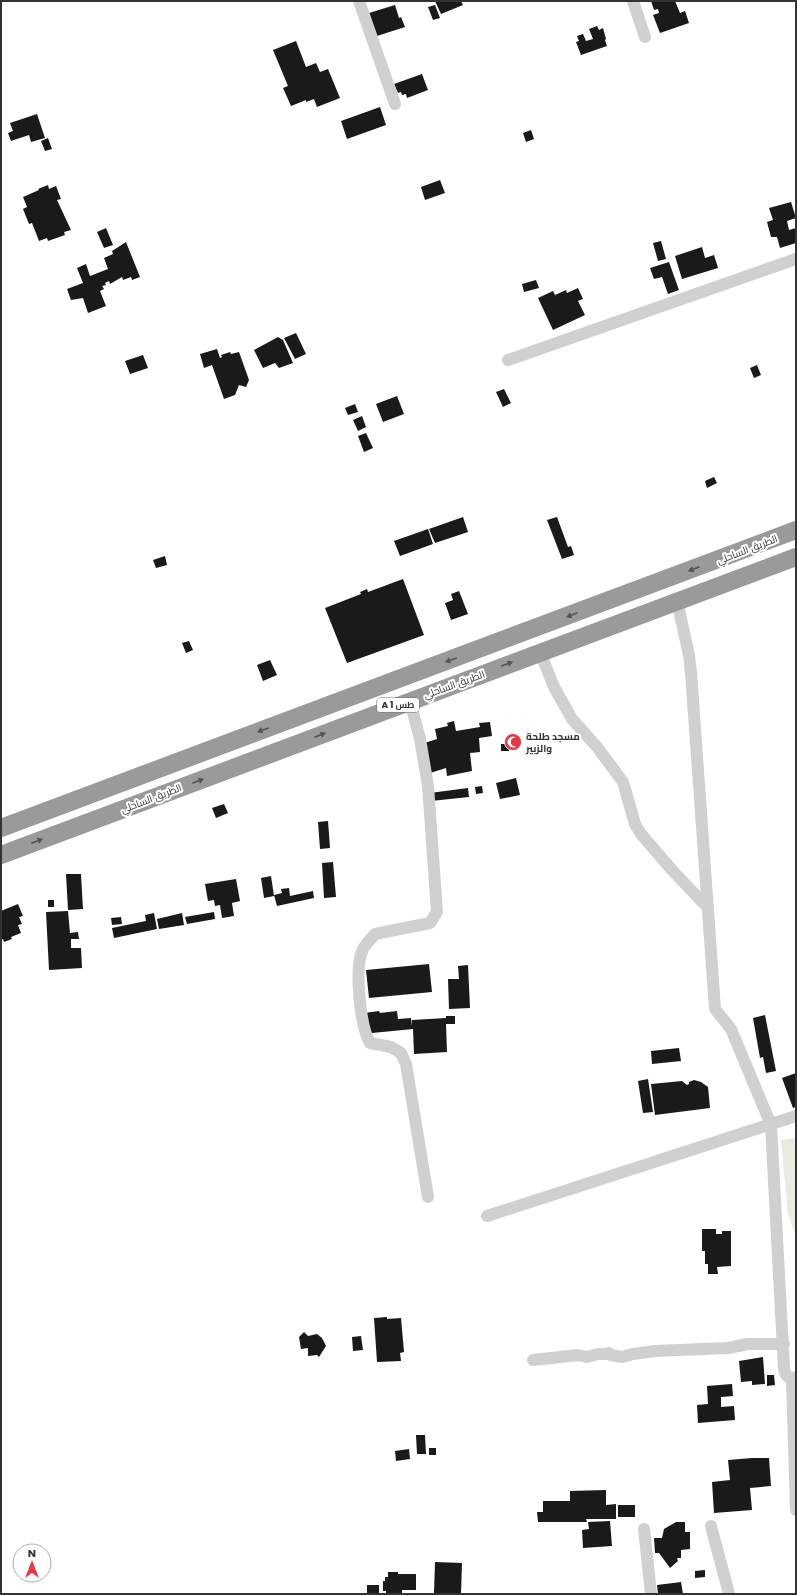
<svg xmlns="http://www.w3.org/2000/svg" width="797" height="1595" font-family="Poppins,Cairo,sans-serif">
<style>
.green{fill:#e6ecdf}
.building{fill:#1a1a1a}
.lines{fill:none;stroke-linecap:round;stroke-linejoin:round}
.minor{stroke:#d0d0d0;stroke-width:12}
.highway{stroke:#9a9a9a;stroke-width:18}
.oneway{fill:#525252}
.labels{text-anchor:middle;stroke-width:4;stroke-linejoin:round;paint-order:stroke}
.shield{fill:#fff;stroke:#707070;stroke-width:1}
.shield-label{font-size:9px;font-weight:bold;fill:#333}
.street-label{font-size:10px;fill:#333;stroke:#fff}
.poi-label{font-size:10px;font-weight:bold;fill:#333;stroke:#fff;text-anchor:start}
</style>
<rect width="100%" height="100%" fill="#fff"/>
<path class="green" d="M796,1138v98l-8,-22 -7,-74z"/>
<path class="building" d="M435,1h26l2,4 -22,9z
M651,1h24l5,12 5,-2 4,12 -29,10 -7,-18 6,-2 -1,-4 -4,1z
M395,5l4,13 2,-1 4,10 -28,9 -8,-23z
M435,5l5,13 -7,2 -5,-13z
M597,26l2,4 4,-2 3,11 -1,1 2,6 -26,9 -5,-13 3,-1 -2,-5 6,-2 3,7 7,-2 -4,-10z
M296,41l10,26 10,-4 4,9 8,-3 12,29 -23,9 -3,-8 -8,3v-2l-15,6 -8,-18 5,-2 -15,-36z
M422,74l6,16 -21,8 -1,-4 -4,1 -1,-3 -3,1 -4,-9z
M380,107l6,18 -39,14 -6,-18z
M37,114l8,24 -14,4 -2,-7 -18,6 -3,-8 5,-2 -3,-8z
M531,130l3,9 -8,3 -3,-9z
M48,138l4,11 -7,2 -4,-10z
M440,180l5,13 -20,7 -4,-13z
M48,185l1,4 7,-3 5,13 -4,1 14,30 -7,2 1,3 -17,6 -1,-3 -8,3 -7,-18 -3,1 -6,-15 4,-2 -4,-10 16,-7 -1,-1z
M791,202l5,16 -9,3 2,9 7,-2v15l-16,5 -3,-11h-6l-4,-15 6,-2 -4,-12z
M106,228l7,17 -9,3 -7,-16z
M661,241l5,18 -8,2 -5,-18z
M126,242l14,35 -8,3 -1,-3 -8,3 -1,-3 -12,7 -1,-3 -4,2 1,2 -4,1 2,3 -4,2 6,15 -18,7 -5,-15 -12,2 -4,-11 16,-6 -6,-15 9,-4 4,12 18,-7 -4,-11 9,-4 -1,-3z
M702,247l3,11 9,-3 4,13 -36,11 -7,-23z
M669,262l10,28 -11,4 -6,-17 -8,2 -4,-11z
M536,280l3,8 -15,4 -2,-8z
M578,288l5,11 -5,2 7,14 -32,15 -15,-32 15,-7 2,4 11,-5 1,3z
M296,333l10,21 -11,5 -11,-21z
M278,337l5,3 10,23 -14,5 -4,-5 -12,5 -9,-18z
M217,349l3,9 2,-1 -1,-2 9,-3 1,2 8,-2 10,28 -3,7 -7,-2 -4,10 -11,4 -12,-34 -8,3 -4,-14z
M143,355l5,13 -18,6 -5,-13z
M757,365l4,10 -7,3 -4,-10z
M504,389l7,14 -8,4 -7,-15z
M397,396l7,18 -21,8 -7,-18z
M355,404l3,8 -10,3 -3,-7z
M362,416l4,11 -8,4 -5,-11z
M366,433l7,15 -9,4 -6,-16z
M714,477l3,6 -10,5 -2,-7z
M463,517l5,15 -33,11 -6,-14z
M557,517l11,30 3,-1 3,9 -12,4 -15,-39z
M428,529l5,15 -33,12 -6,-15z
M165,556l2,9 -11,3 -3,-8z
M403,579l21,56 -77,28 -22,-55 36,-14 -1,-2 7,-3 1,3z
M459,591l9,23 -17,6 -6,-17 8,-3 -2,-6z
M189,641l4,9 -7,3 -4,-10z
M270,660l7,15 -14,6 -6,-16z
M454,721l2,10 24,-4 -1,-4 11,-1 2,14 -13,2 1,14 -10,1 2,18 -25,5 -1,-8 -22,7 -6,-30 19,-6 -2,-10 13,-3 -1,-3z
M501,744h8v7h-8z
M516,778l4,17 -20,4 -4,-16z
M482,786l1,7 -7,1 -1,-7z
M468,788l1,9 -38,4 -1,-8z
M224,804l4,9 -12,5 -4,-10z
M328,821l2,27 -10,1 -2,-27z
M333,862l3,35 -12,1 -2,-35z
M66,874h15l2,35 -15,1z
M271,876l3,20 -10,2 -3,-20z
M236,879l4,22 -8,2 2,13 -12,2 -2,-13 -5,1 -1,-6 -6,1 -3,-17z
M289,888l1,8 23,-5 1,7 -37,8 -3,-11 8,-2 -1,-4z
M48,900h6v7h-6z
M18,904l5,12 -4,1 3,7 -4,1 3,8 -10,4 1,2 -8,3 -1,-3 -2,1v-29z
M68,911l2,22 8,-1 1,7h-8v9h10l1,20 -33,2 -3,-58z
M214,912l1,7 -28,5 -2,-7z
M154,913l3,16 -43,9 -2,-10 34,-7 -1,-6z
M182,913l2,12 -25,4 -2,-10z
M121,917l1,7 -10,1 -1,-7z
M429,964l3,28 -63,6 -3,-28z
M468,965l2,43 -21,1 -1,-30h11l-1,-13z
M379,1011l1,2 17,-2 1,8 13,-1 1,8v-6l34,-2v-2h9v8h-9l1,28 -33,2 -1,-25 -51,5 2,-21z
M765,1015l11,56 -10,2 -3,-16 -3,1 -7,-40z
M679,1048l2,13 -29,3 -1,-13z
M796,1073v34l-3,1 -11,-30z
M648,1079l5,33 -10,1 -5,-32z
M694,1080l7,2 7,5 2,21 -55,7 -4,-31 31,-3 5,4 2,-1v-2z
M702,1229h14v5h6v-3h9v35l-14,1 1,7h-10v-10h-3v-13h-3z
M387,1317v2l14,-1 3,34 -4,1 1,8 -24,1 -3,-44z
M304,1332l4,4 9,-2 5,4 4,8 -7,11 -2,-2 -9,1v-8l-7,1 -2,-12z
M361,1336l2,14 -10,1 -1,-14z
M763,1357l2,27 -13,1v-4l-11,1 -2,-21z
M767,1375h7l1,10 -8,1z
M732,1384l1,12 -12,1v10l13,-1 1,14 -37,3 -1,-18 11,-1 -1,-18z
M416,1435h9l1,19h-9z
M429,1448h7v7h-7z
M409,1449l1,10 -14,2 -1,-10z
M752,1458h17l2,28 -21,2 2,22 -38,3 -2,-31 18,-2 -2,-20z
M606,1490v15l10,-1v15h-30l1,3h-49l-1,-10h6v-11h27v-10z
M618,1505h17v12h-17z
M610,1521l2,25 -29,2 -1,-18 7,-1 -1,-7z
M676,1522h9v10h5v17l-9,1v8h-4l1,3 -8,7 -11,-15h-4l-1,-15h8l2,-9z
M435,1562l27,1 -1,31 -27,-1z
M705,1570v7l-10,1v-7z
M388,1572h10v2h18v16h-14v4h-16v-3h-3v-10h2v-4h3z
M681,1582l2,12h-25l-1,-9z
M367,1585h12v9h-12z"/>
<g class="lines">
<path class="minor" d="M359,1l36,103
M633,1l12,36
M508,360l288,-101
M677,601l12,54 2,18 24,336 16,20 40,96 13,243 1,5 3,4 8,1
M540,652l14,35 18,32 25,28 26,35 12,42 6,10 31,36 35,37
M410,701l10,38 8,47 9,126 -7,11 -55,11c-4,5 -9,10 -12,15 -9,18 -3,77 7,94l21,4 10,6 5,11 22,133
M487,1216l309,-100
M533,1360l45,-5 9,2 11,-3h7l4,-1 2,2 11,2 11,-3 22,-3 73,-3 20,-4h36
M792,1378l4,132
M711,1526l18,68
M644,1529l7,65"/>
<path class="highway" d="M1,828l795,-298
M1,855l795,-298"/>
</g>
<defs><path id="oneway-solid" d="M-6-.8H1V-3.2L6.5 0L1 3.2V.8H-6Z"/></defs>
<g class="oneway">
<use href="#oneway-solid" transform="translate(694 569) rotate(159)"/>
<use href="#oneway-solid" transform="translate(572 615) rotate(159)"/>
<use href="#oneway-solid" transform="translate(451 660) rotate(160)"/>
<use href="#oneway-solid" transform="translate(507 664) rotate(-20)"/>
<use href="#oneway-solid" transform="translate(263 730) rotate(160)"/>
<use href="#oneway-solid" transform="translate(320 735) rotate(-21)"/>
<use href="#oneway-solid" transform="translate(198 781) rotate(-21)"/>
<use href="#oneway-solid" transform="translate(37 841) rotate(-21)"/>
</g>
<defs>
<g id="mosque-disc" transform="scale(0.9)"><circle r="9.5" fill="#e63946" stroke="#fff"/><path d="M3.5-4.9A6 6 0 1 0 3.5 4.9A5 5 0 1 1 3.5-4.9Z" fill="#fff"/></g>
</defs>
<g fill-rule="evenodd">
<use href="#mosque-disc" x="513" y="742"/>
</g>
<g class="labels">
<rect class="shield" x="377" y="698" width="42" height="14" rx="3"/>
<g class="shield-label">
<text x="398" y="708">A 1 طس</text>
</g>
<g class="street-label">
<text transform="translate(747 549) rotate(-21)" y="4">الطريق الساحلي</text>
<text transform="translate(454 684) rotate(-20)" y="4">الطريق الساحلي</text>
<text transform="translate(151 798) rotate(-21)" y="4">الطريق الساحلي</text>
</g>
<g class="poi-label">
<text x="526" y="740">مسجد طلحة<tspan x="526" dy="12">والزبير</tspan></text>
</g>
</g>
<rect width="797" height="1595" fill="none" stroke="#333333" stroke-width="4"/>
<g transform="translate(32 1563)"><circle r="19" fill="#ffffff" stroke="#adadad"/>
<path d="M0-3L7 15L0 10L-7 15Z" fill="#e63946"/>
<text y="-6" font-size="11" font-weight="bold" text-anchor="middle" fill="#333333">N</text>
</g>
</svg>
